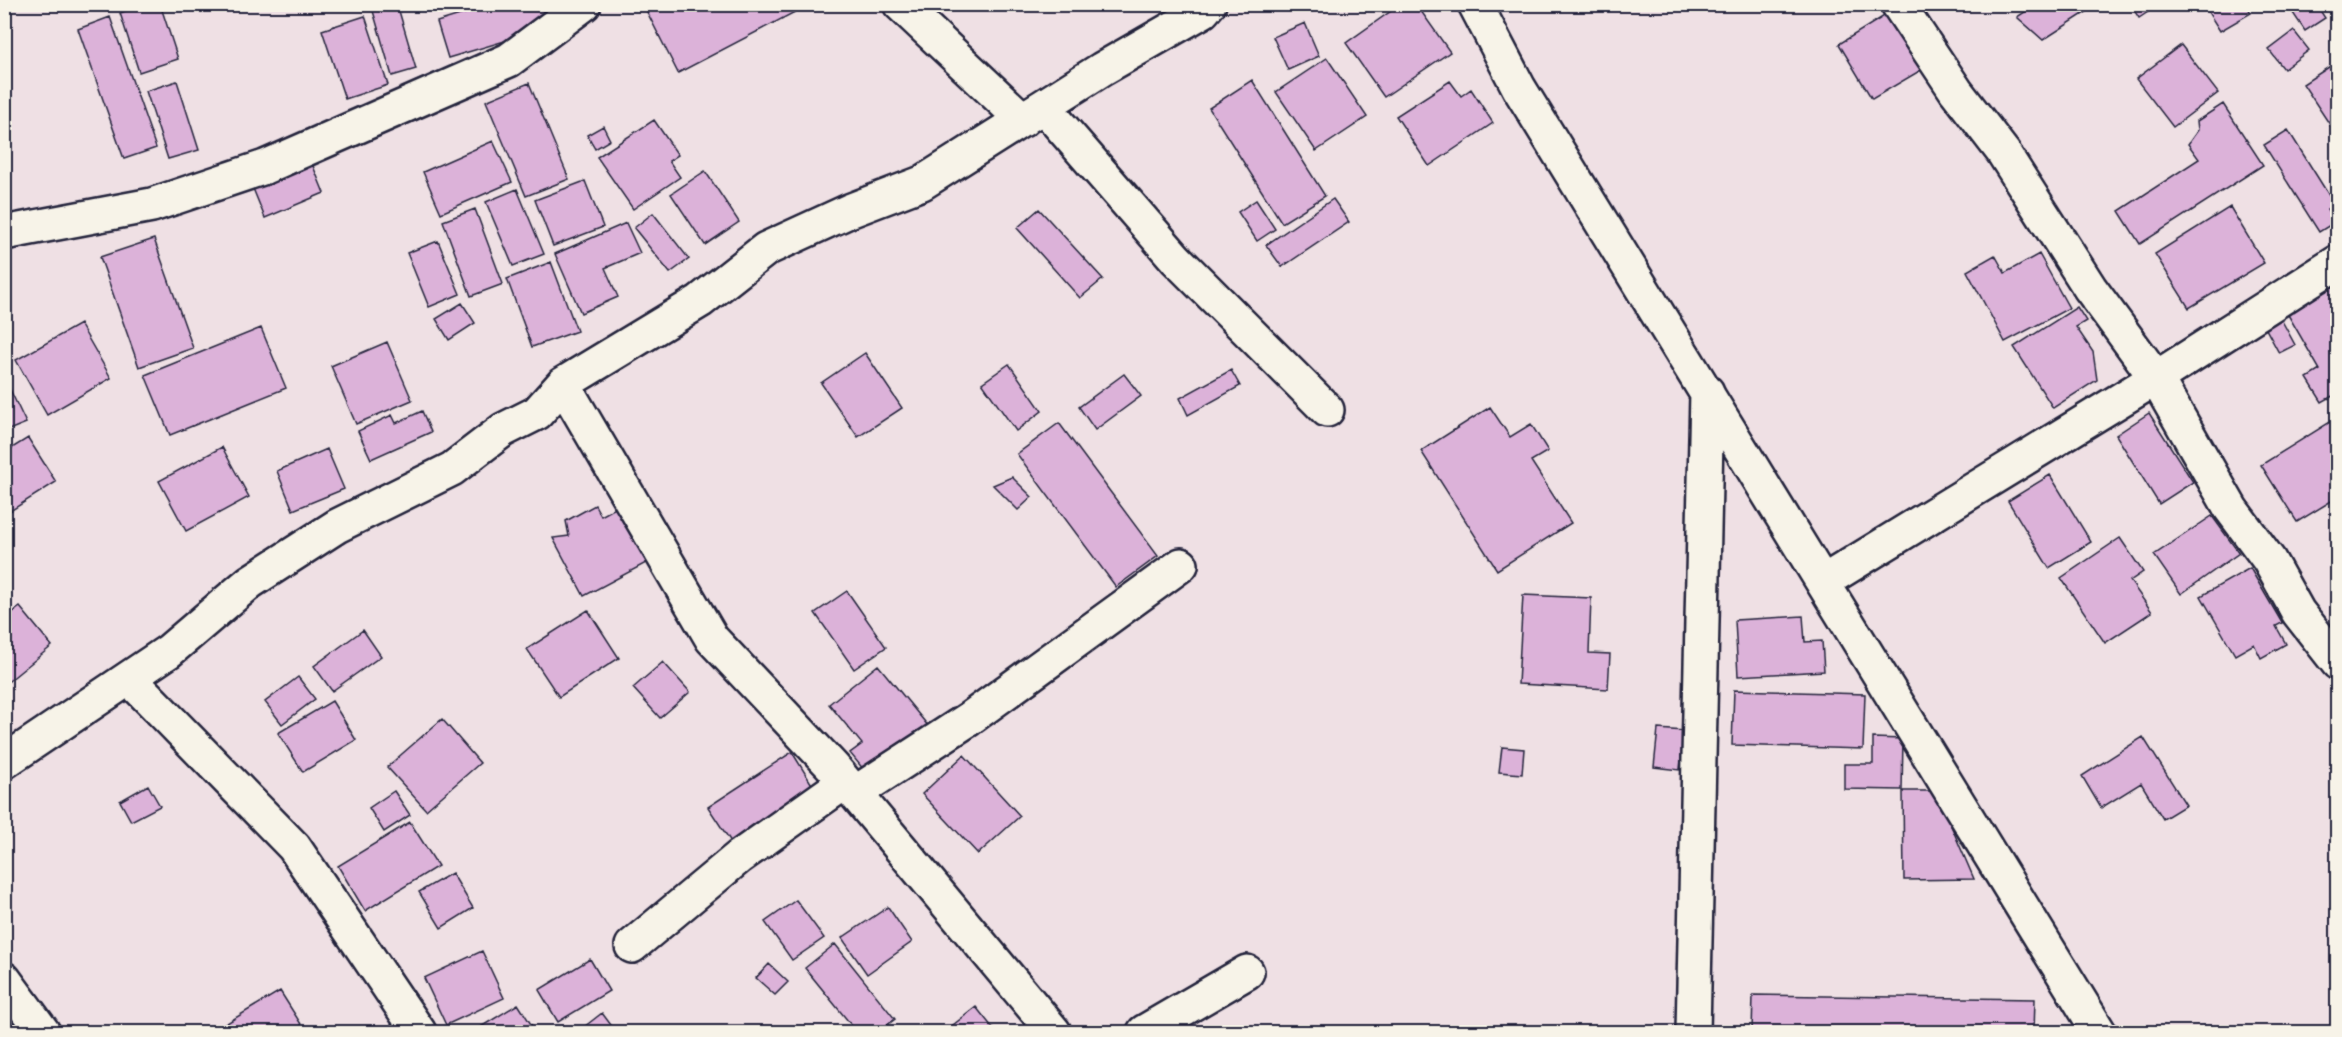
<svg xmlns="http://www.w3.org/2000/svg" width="2342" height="1037" font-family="'Gochi Hand',sans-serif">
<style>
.building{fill:#dcb2d9;stroke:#22223b;stroke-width:1.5}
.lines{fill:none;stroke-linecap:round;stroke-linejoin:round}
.minor-casing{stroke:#22223b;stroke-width:38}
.minor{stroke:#f7f3e8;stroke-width:33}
</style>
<rect width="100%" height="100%" fill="#efe0e4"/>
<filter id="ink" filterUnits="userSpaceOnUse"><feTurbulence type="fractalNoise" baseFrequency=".0167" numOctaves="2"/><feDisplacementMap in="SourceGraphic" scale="12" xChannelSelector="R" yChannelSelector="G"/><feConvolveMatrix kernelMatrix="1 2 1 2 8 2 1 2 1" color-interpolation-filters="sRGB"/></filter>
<g filter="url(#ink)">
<path class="building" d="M144,4h16l18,55 -39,13 -19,-59z
M371,4h26l19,65 -24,7z
M446,4h24l-22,7z
M496,4h45l7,24 -100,30 -11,-36z
M643,4h167l-132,69z
M1401,4h15l34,48 -66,45 -38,-54z
M2037,4h62l-56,36 -26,-23z
M2130,4h30l-21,14z
M2213,4h33l5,9 -31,18 -14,-22z
M2287,4h29l9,14 -20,13z
M1889,13l34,56 -51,30 -33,-55z
M365,16l23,69 -43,14 -23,-69z
M110,17l46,131 -32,11 -46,-130z
M1305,23l14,33 -31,14 -15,-33z
M2294,31l15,19 -25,19 -15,-19z
M2181,45l37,48 -45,34 -37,-48z
M1327,58l40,59 -51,34 -40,-59z
M2338,61v76l-35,-53z
M1252,80l73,116 -43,27 -73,-115z
M177,81l22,69 -31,9 -22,-68z
M1450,81l11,15 10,-7 22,34 -64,43 -33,-50z
M529,83l40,96 -43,17 -40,-95z
M2223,104l40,61 -123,79 -21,-33 80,-52 -11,-15 10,-14 -1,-9z
M654,120l24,35 -9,6 11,16 -47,32 -36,-52z
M603,126l7,14 -15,9 -8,-14z
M2288,130l47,75 -8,4 8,13 -16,10 -55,-87z
M493,141l19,41 -71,31 -18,-41z
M311,161l13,32 -59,25 -13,-32z
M705,171l34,51 -34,23 -34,-51z
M585,181l18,46 -50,19 -18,-46z
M517,189l27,65 -31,12 -27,-64z
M1333,199l16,23 -67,45 -16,-22z
M1256,200l19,29 -18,12 -19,-29z
M2230,207l34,56 -75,45 -34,-54z
M475,209l28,75 -32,12 -28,-75z
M1039,209l64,70 -23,19 -63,-70z
M653,213l36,46 -19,14 -36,-45z
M626,223l14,30 -35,15 13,29 -37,16 -26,-59z
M154,239l39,109 -54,19 -39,-110z
M438,241l22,53 -31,13 -22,-54z
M2039,254l30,54 -64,34 -38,-71 28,-16 10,18z
M551,262l26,69 -45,16 -25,-68z
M2336,285l2,108 -16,9 -15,-24 13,-8 -33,-57z
M462,303l13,20 -26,17 -13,-21z
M2077,307l9,14 -10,6 17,25 4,28 -44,28 -39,-61z
M2281,319l14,26 -16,8 -14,-26z
M80,324l31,54 -64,37 -31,-55z
M261,328l25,60 -116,47 -25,-60z
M387,342l25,58 -56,24 -25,-58z
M865,353l37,55 -44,29 -37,-54z
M1009,364l33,47 -26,20 -34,-48z
M1231,370l9,16 -52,29 -8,-17z
M1124,374l17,22 -46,34 -16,-23z
M4,377l22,46 -22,9z
M1490,407l20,30 21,-13 17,27 -17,10 40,62 -74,47 -76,-119z
M422,411l9,21 -60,27 -13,-28 34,-16 4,8z
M2149,413l44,69 -34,22 -43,-69z
M2338,417v80l-41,25 -36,-57z
M1059,423l99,133 -42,31 -99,-133z
M28,438l28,44 -52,33v-62z
M222,447l27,50 -63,34 -27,-50z
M327,449l17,40 -51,21 -16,-39z
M2050,475l41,67 -42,26 -41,-67z
M1012,477l20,20 -14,13 -25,-25z
M595,505l6,11 18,-10 29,56 -64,34 -31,-58 16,-2 -3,-15z
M2212,516l27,37 -58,41 -27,-39z
M2120,538l23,34 -13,9 22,31 -47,31 -44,-65z
M2250,568l32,55 -6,3 10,18 -25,14 -7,-14 -19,11 -34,-59z
M847,591l39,56 -32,22 -39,-56z
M1523,595l68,3 -2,55 21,1 -2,35 -90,-5z
M20,607l32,39 -48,39v-66z
M588,610l31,48 -60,39 -32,-48z
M1803,616l2,26 17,-1 2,30 -86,5 -3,-56z
M363,630l18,26 -49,35 -18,-25z
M663,662l27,30 -30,26 -27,-30z
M878,665l51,62 -60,49 -19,-23 12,-9 -33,-40z
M298,677l17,22 -33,25 -17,-22z
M1734,690l131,4 -2,55 -131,-4z
M332,701l24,39 -53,32 -25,-39z
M442,719l38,44 -54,47 -39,-43z
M1658,729l26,2 -4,39 -26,-3z
M2143,737l43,68 -23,14 -22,-36 -40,25 -19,-32z
M1873,738l30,1 -1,51 -58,-1v-25h29z
M1502,747l22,2 -2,25 -23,-2z
M792,752l24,39 -83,54 -25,-38z
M964,755l56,61 -42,38 -56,-60z
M148,785l12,21 -29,15 -11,-20z
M394,791l16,24 -26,17 -15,-24z
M1903,791h33l38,88 -70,1z
M410,822l28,44 -73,45 -27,-45z
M452,873l21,35 -32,20 -22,-36z
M796,900l28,38 -32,22 -27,-38z
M888,907l24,35 -45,32 -25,-36z
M835,944l60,75 -17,13h-21l-52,-64z
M482,951l22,47 -58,27 -22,-47z
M590,959l19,32 -51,31 -19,-32z
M769,964l19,18 -13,13 -19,-17z
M280,991l26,41h-94z
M1753,995l282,4 -1,33h-282z
M518,1004l18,28h-58l-2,-2z
M976,1007l20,25h-52z
M602,1013l12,16 -4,3h-21l-5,-5z"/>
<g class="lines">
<g class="minor-casing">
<path id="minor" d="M900,4l123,116
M1475,4l44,84 580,944
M1898,4l58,87 47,61 87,136 66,90 75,131 38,51 29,52 40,51
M1044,107l132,152 151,151
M4,233l148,-28 113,-38 244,-107 75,-56
M563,384l149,255 121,128 221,265
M1823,582l333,-204 182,-116
M130,679l164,168 125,185
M4,762l165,-111 81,-69 87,-56 115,-57 51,-39 34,-17 26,-29 137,-83 66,-52 83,-38 73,-28 180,-114 101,-58 6,-7
M855,793l114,-74 212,-154
M632,946l107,-89 106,-75
M4,979l39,53
M1144,1032l103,-60
M1693,1032l14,-640"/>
</g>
<use href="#minor" class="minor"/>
</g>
</g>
<rect width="2342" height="1037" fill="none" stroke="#f7f3e8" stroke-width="24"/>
<rect x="12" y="12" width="2318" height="1013" fill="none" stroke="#22223b" stroke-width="2" filter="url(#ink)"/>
</svg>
